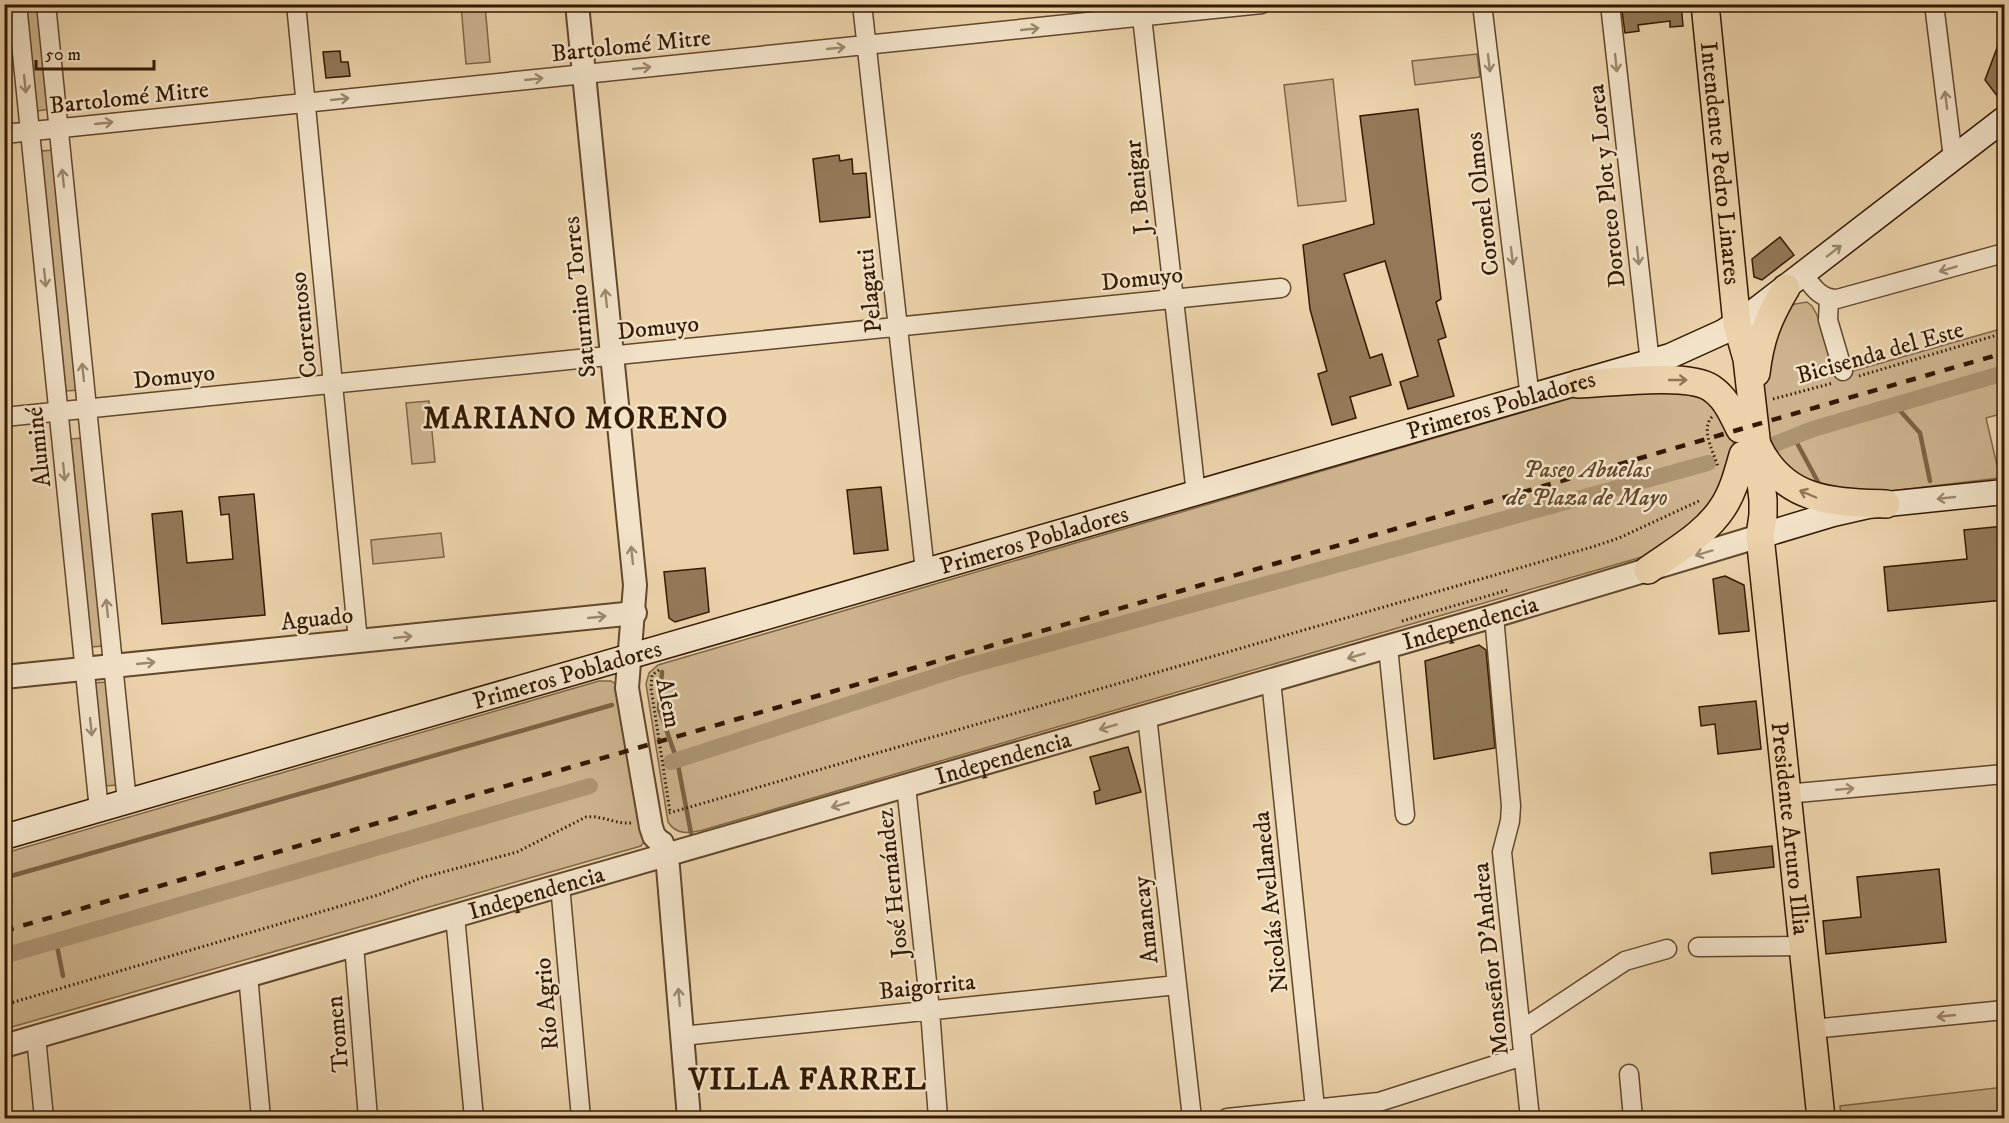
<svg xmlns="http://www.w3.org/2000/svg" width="2009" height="1123" font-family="'IM FELL DW Pica',serif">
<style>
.green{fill:#ccb38d;stroke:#806646;stroke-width:1.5}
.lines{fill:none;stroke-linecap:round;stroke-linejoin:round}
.stream{stroke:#7c6243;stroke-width:4.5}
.canal{stroke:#ac9370;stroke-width:16}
.building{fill:#937958;stroke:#331900;stroke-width:1.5}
.minor-casing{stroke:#61472a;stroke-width:21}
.tertiary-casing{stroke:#61472a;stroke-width:26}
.secondary-casing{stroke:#331900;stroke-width:27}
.primary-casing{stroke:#331900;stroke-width:30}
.path{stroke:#331900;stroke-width:3;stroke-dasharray:1.5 3;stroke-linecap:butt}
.minor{stroke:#f2e2c8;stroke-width:18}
.tertiary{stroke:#f2e2c8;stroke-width:22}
.secondary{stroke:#f2e2c8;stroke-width:24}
.primary{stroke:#ebd2aa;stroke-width:27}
.rail{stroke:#331900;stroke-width:4.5;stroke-dasharray:10 10;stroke-linecap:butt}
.oneway{stroke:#9c886e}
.oneway2{stroke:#8f7655}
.labels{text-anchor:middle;stroke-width:5;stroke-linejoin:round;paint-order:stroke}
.street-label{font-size:24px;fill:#331900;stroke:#f2e2c8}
.park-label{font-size:24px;font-style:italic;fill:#61472a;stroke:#f2e2c8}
.district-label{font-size:30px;font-weight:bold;letter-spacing:1.5px;fill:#331900;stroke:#f2e2c8}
</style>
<rect width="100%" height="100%" fill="#ebd2aa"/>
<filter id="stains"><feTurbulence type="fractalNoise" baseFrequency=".00333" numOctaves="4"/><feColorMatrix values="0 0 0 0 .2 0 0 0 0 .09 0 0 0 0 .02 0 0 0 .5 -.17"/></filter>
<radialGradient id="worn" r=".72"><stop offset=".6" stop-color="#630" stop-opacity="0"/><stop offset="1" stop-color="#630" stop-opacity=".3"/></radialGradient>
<path class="green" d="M26,5h14l11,104 -14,2z
M461,5h24l5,57 -24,2z
M1477,54l3,23 -65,8 -3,-24z
M1333,79l13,122 -48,5 -14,-121z
M54,150l25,240 -13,1 -25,-240z
M1807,302l5,4 5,9 18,61 169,-48v85l-18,5 14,60 -144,17 -44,-6 -41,-38 -9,-79 27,-65 6,-3z
M1706,391l27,49 1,11 -15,53 -62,46 -15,7 -939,273c-14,3 -26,6 -35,-8l-22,-138 3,-11 9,-8 917,-268 18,-4z
M429,401l6,61 -23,2 -6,-61z
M82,438l21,208 -12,1 -20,-208z
M441,533l3,24 -71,7 -2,-24z
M599,681h12l9,6 26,152 -5,7 -636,183v-176z
M107,682l10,103 -12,1 -11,-103z
M2004,1087v31h-163l-1,-12z"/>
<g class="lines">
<path class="stream" d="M1895,405l25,28 10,48
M1789,438l8,5 21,39 1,5
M662,672l-3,37 18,51 14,73
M4,878l608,-173
M56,941l7,35"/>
<path class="canal" d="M1775,444l38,-15 191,-56
M671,762l290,-94 747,-205
M4,956l586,-170"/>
</g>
<path class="building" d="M1621,4h60l2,22 -13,1v-6l-32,4 1,6 -14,2z
M2003,32h1v73l-19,-25z
M340,51l1,11h7l2,14 -24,2 -3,-26z
M1418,109l23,190 -5,3 10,35 -8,3 16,56 -46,13 -8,-27 18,-6 -33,-115 -41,13 26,84 12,-4 9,31 -41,12 6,21 -24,7 -14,-51 9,-3 -17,-62 -7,-64 71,-21 -14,-108z
M839,155l1,6 12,-2 1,15 13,-1 4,44 -50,5 -7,-63z
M1780,237l14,18 -32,25 -8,-3 -2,-18z
M881,487l7,63 -34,4 -7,-64z
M254,494l11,121 -103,9 -10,-110 30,-3 5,52 46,-4 -4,-45 -8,1 -2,-18z
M2004,526v74l-116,11 -4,-44 83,-8 -3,-29z
M705,568l4,44 -34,10 -6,-4 -5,-46z
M1725,576l19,9 5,46 -30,3 -6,-55z
M1479,645l7,5 9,98 -61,11 -9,-98z
M1756,701l5,48 -43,5 -3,-30 -14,2 -2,-19z
M1128,747l13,45 -45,12 -2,-12 6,-2 -10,-33z
M1772,846l2,21 -62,7 -2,-21z
M1939,869l7,73 -120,12 -3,-33 38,-4 -4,-40z"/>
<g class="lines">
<g class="minor-casing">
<path id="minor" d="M17,4l82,806
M46,4l81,798
M296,4l62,637
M862,4l63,567
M1482,4l48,394
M1610,4l40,359
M1934,4l19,154
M1142,17l54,477
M4,134l1258,-130
M1803,274c10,13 17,25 34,25l167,-46
M1829,299l-1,21 15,51
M4,417l1277,-129
M1494,616l17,190 -1,15 -8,31 28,266
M1388,647l17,168
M1271,680l45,438
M1147,716l45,402
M906,786l24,224 8,108
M1786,794l218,-20
M560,885l21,233
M455,916l19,202
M354,945l14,173
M1698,947l105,-1
M248,975l13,143
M1812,1029l192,-19
M1521,1030l104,-69 42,-12
M682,1036l495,-51
M36,1037l8,81
M1629,1074l4,44
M1227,1118l152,-16 144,-46"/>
</g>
<g class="tertiary-casing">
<g id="tertiary">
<path d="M577,4l58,581 -8,103 24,139 3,9 8,8"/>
<path d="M4,677l631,-64"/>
<path d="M662,843l6,24 21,251"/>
<path id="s1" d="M4,1046l1490,-430 266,-80"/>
</g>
</g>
<g class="secondary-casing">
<g id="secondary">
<path d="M1760,536l73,-22 35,-8 136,-14"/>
<path id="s2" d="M4,837l1666,-481 53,-24 29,-19 252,-194"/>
</g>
</g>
<g class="primary-casing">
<g id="primary">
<path id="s3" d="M1705,4l32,320 10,35 16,141v15l-3,21 61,582"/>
<path d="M1756,373c4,-34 12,-55 30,-85"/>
<path d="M1578,384c30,-1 110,-12 133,4 15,10 21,25 29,41"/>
<path d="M1757,445c27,57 75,57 129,59"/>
<path d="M1648,570c25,-18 58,-36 75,-63 10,-15 15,-34 20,-52"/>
</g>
</g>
<path class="path" d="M1859,376l145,-43
M1773,399l60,-16
M1712,417c-12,12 2,36 6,50
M1402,621l106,-31
M659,670l-7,5 -1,13 19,124
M669,813l923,-266 27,-9 82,-38
M4,1005l374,-110 43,-17 96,-26 69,-35c16,-2 28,7 45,6"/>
<use href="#minor" class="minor"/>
<use href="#tertiary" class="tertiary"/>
<use href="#secondary" class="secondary"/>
<use href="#primary" class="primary"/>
<path class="rail" d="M4,931l2000,-578"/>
</g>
<defs><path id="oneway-shaft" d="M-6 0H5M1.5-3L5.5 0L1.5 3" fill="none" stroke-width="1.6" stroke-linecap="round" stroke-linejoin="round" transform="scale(1.5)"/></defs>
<g class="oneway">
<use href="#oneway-shaft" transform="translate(1030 29) rotate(-6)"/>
<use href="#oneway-shaft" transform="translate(836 48) rotate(-6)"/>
<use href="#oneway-shaft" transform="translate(1489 63) rotate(83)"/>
<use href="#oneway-shaft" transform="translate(1616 63) rotate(84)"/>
<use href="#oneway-shaft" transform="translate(642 68) rotate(-6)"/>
<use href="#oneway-shaft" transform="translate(534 79) rotate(-6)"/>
<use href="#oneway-shaft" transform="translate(25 84) rotate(84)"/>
<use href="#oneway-shaft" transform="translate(340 99) rotate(-6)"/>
<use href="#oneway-shaft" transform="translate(1946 100) rotate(-97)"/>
<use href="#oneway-shaft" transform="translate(104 123) rotate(-6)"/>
<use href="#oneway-shaft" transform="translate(63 178) rotate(-96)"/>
<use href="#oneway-shaft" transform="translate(1834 251) rotate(-38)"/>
<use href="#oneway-shaft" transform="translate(1512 256) rotate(83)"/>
<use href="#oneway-shaft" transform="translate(1638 256) rotate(84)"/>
<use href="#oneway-shaft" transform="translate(1948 269) rotate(164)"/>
<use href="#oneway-shaft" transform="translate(45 278) rotate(84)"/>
<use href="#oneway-shaft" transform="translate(606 298) rotate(-96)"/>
<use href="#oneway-shaft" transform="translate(83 372) rotate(-96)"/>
<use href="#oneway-shaft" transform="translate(64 472) rotate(84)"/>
<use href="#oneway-shaft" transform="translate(1946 498) rotate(174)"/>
<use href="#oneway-shaft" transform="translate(1704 553) rotate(163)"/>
<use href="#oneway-shaft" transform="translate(632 555) rotate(-96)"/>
<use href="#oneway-shaft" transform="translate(107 608) rotate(-96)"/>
<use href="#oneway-shaft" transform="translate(597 617) rotate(-6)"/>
<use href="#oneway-shaft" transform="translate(403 637) rotate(-6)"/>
<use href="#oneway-shaft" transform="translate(1356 656) rotate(164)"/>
<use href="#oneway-shaft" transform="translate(146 663) rotate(-6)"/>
<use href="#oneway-shaft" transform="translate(91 727) rotate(84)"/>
<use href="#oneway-shaft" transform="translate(1108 727) rotate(164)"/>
<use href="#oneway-shaft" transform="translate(1845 789) rotate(-5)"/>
<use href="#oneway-shaft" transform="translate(840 805) rotate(164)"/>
<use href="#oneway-shaft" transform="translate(679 997) rotate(-95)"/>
<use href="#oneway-shaft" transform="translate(1946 1016) rotate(174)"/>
</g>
<g class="oneway2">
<use href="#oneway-shaft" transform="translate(1678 380)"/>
<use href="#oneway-shaft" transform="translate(1808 494) rotate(-157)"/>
</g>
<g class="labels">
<g class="street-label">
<text transform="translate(631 45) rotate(-6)" y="8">Bartolomé Mitre</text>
<text transform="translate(129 97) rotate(-6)" y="8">Bartolomé Mitre</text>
<text dy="8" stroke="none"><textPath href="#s3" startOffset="160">Intendente Pedro Linares</textPath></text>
<text transform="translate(1606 186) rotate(-96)" y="8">Doroteo Plot y Lorea</text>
<text transform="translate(1137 187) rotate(-96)" y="8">J. Benigar</text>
<text transform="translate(1482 204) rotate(-97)" y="8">Coronel Olmos</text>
<text transform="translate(1142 278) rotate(-6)" y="8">Domuyo</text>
<text transform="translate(869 291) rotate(-96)" y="8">Pelagatti</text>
<text transform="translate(579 297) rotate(-96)" y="8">Saturnino Torres</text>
<text transform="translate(303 325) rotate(-96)" y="8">Correntoso</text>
<text transform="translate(658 327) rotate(-6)" y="8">Domuyo</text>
<text transform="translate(1880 352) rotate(-16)" y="8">Bicisenda del Este</text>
<text transform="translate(174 376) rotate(-6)" y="8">Domuyo</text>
<text dy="8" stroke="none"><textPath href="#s2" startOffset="1558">Primeros Pobladores</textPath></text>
<text transform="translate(38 447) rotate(-96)" y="8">Aluminé</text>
<text dy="8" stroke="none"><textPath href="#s2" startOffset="1072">Primeros Pobladores</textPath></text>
<text transform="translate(317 618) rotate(-6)" y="8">Aguado</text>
<text dy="8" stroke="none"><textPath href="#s1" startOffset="1526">Independencia</textPath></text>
<text dy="8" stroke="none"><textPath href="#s2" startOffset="586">Primeros Pobladores</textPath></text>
<text transform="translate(669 703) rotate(79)" y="8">Alem</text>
<text dy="8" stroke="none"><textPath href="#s1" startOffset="1040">Independencia</textPath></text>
<text dy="8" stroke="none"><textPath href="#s3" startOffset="830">Presidente Arturo Illia</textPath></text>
<text transform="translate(892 883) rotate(-96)" y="8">José Hernández</text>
<text dy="8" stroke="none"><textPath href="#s1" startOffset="554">Independencia</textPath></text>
<text transform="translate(1270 902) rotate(-96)" y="8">Nicolás Avellaneda</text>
<text transform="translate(1145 920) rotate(-96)" y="8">Amancay</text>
<text transform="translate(1490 959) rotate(-96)" y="8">Monseñor D'Andrea</text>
<text transform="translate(927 986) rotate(-6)" y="8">Baigorrita</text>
<text transform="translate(546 1004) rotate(-95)" y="8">Río Agrio</text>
<text transform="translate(337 1034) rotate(-95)" y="8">Tromen</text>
</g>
<g class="park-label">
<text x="1587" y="477">Paseo Abuelas<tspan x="1587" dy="28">de Plaza de Mayo</tspan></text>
</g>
<g class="district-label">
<text x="576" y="428">MARIANO MORENO</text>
<text x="808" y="1089">VILLA FARREL</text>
</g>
</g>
<rect width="2009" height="1123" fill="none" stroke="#ebd2aa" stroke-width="24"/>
<rect x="6" y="6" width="1997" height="1111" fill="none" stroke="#331900" stroke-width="3"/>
<rect x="12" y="12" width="1985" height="1099" fill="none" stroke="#331900" stroke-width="1.5"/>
<path d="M36 60v9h118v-9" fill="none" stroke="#331900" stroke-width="3"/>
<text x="45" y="60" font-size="18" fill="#331900" stroke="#f2e2c8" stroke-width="4.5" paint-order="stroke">50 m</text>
<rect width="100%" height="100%" filter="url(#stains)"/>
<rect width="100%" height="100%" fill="url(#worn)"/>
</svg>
